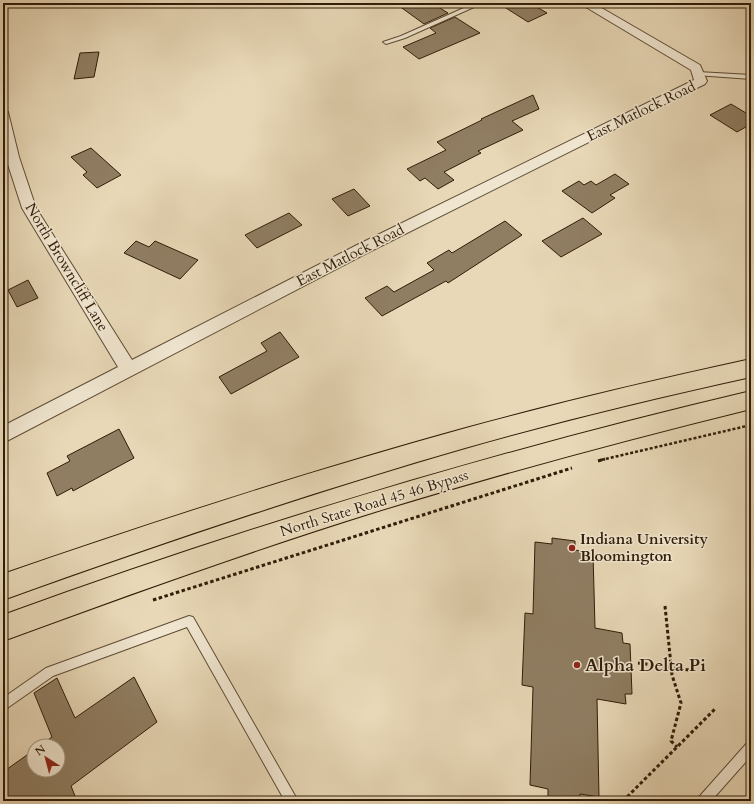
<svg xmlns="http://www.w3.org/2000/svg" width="754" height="804" font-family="Cardo,serif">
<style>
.building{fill:#907e63;stroke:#301c08}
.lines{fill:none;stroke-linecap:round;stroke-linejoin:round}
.service-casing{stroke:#5e4b34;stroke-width:2}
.minor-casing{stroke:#5e4b34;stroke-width:2}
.trunk-casing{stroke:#301c08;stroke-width:2}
.path-far1{stroke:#301c08;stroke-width:2.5;stroke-dasharray:3 2;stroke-linecap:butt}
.path{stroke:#301c08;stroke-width:3;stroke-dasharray:3.5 2.5;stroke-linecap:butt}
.service{fill:#f0e6d0;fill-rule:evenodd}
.minor{fill:#f0e6d0;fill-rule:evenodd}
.trunk{fill:#e8d8b7;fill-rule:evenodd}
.poi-dot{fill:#8f2418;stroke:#f0e6d0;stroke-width:1.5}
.labels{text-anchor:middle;stroke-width:3;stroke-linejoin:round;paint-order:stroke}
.street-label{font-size:15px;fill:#301c08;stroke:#f0e6d0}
.poi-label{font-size:15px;font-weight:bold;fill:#301c08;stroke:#f0e6d0;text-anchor:start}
.near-poi-label{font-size:18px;font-weight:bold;fill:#301c08;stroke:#f0e6d0;text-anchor:start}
</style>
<rect width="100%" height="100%" fill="#e8d8b7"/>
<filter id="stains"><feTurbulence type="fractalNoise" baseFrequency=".005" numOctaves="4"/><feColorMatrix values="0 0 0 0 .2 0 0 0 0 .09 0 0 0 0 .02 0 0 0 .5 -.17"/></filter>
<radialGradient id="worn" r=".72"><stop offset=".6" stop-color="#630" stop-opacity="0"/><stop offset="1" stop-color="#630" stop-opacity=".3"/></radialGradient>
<path class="building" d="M395,3h37l16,10 -24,11z
M498,3h32l17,10 -19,9z
M455,17l25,16 -61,26 -16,-12 33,-14 -6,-5z
M99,52l-5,25 -20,2 6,-26z
M533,95l6,14 -27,12 11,9 -45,21 3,2 -37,19 10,8 -16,9 -13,-11 -5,3 -13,-12 39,-19 -9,-8 45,-22 -1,-1z
M731,104l20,12v8l-14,8 -27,-17z
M91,148l30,27 -24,13 -14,-13 4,-3 -16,-15z
M615,174l14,10 -19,11 5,3 -23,15 -30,-22 17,-10 5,4 7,-4 5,4z
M354,189l16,17 -22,10 -16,-17z
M289,213l13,12 -45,23 -12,-13z
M583,218l19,16 -41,23 -19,-16z
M505,221l17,14 -74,48 -2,-2 -64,35 -17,-18 22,-12 7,6 40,-22 -7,-7 22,-13 3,3z
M136,241l13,6 6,-6 43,19 -18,19 -56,-26z
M28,280l10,18 -21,9 -9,-17z
M280,332l19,25 -68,37 -12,-17 48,-26 -6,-8z
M119,429l15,29 -61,33 -1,-3 -15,8 -10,-23 23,-12 -3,-5z
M552,538l23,3v9l18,3 2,75 27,5 1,10 7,1 2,50h-7l1,10 -29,-5 2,98 -19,-3v7h-32v-12l-18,-4 3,-98 -11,-2 3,-72 8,1 2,-72 17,2z
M134,677l23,45 -86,64 6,15h-74v-29l31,-22v20h24v-24h-19l13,-9 -18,-44 23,-15 18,40z"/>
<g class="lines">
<g class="service-casing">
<path id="service" d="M475,3h8l-78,35 -19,6 -3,-2 18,-6z
M601,3h9l-17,6 -3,-2z
M698,72l53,3v4l-55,-4v-2z
M189,616l4,1 105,184h-13l-98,-174 -134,49 -50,35v-13l43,-30z
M751,741v15l-40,45h-14l2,-4 48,-54z"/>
</g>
<g class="minor-casing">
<path id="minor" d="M579,3h14l107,62 7,16 -2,3 -340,170 -362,189v-17l115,-59 -96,-159 -19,-59v-38l5,1 11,45 17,51 96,152 223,-114 339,-166 -3,-10z"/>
</g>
<g class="trunk-casing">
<path id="trunk" d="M751,359v18c-96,21 -191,44 -286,71 -156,45 -309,97 -462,152v-26c153,-53 307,-103 463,-146 94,-26 189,-48 285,-69z
M751,391v18c-126,31 -252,65 -376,103 -125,39 -249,84 -372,129v-26c247,-90 493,-164 748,-224z"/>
</g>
<path class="path-far1" d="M601,460l150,-35"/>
<path class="path" d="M598,461l7,-2
M153,600l419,-132
M665,606l7,69 9,28 -10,38 6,6
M638,663l51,7
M623,801l92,-92"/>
<use href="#service" class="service"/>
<use href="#minor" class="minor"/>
<use href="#trunk" class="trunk"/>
</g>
<g class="poi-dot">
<circle cx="572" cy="548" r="4"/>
<circle cx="577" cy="665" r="4"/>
</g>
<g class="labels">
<g class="street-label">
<text transform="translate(641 111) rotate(-26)" y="5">East Matlock Road</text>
<text transform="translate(350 255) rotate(-27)" y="5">East Matlock Road</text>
<text transform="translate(67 267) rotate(59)" y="5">North Browncliff Lane</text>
<text transform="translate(374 503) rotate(-17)" y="5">North State Road 45 46 Bypass</text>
</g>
<g class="poi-label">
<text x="580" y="544">Indiana University<tspan x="580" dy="17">Bloomington</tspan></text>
</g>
<g class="near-poi-label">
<text x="585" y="671">Alpha Delta Pi</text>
</g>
</g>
<rect width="754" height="804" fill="none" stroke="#e8d8b7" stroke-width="16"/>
<rect x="4" y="4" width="746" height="796" fill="none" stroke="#301c08" stroke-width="2"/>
<rect x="8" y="8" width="738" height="788" fill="none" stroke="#301c08"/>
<g transform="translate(46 758) rotate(324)"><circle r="19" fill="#f0e6d0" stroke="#a39580"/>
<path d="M0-3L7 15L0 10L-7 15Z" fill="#8f2418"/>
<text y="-6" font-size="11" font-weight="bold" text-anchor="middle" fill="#301c08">N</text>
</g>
<rect width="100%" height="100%" filter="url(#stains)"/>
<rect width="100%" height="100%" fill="url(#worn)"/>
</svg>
